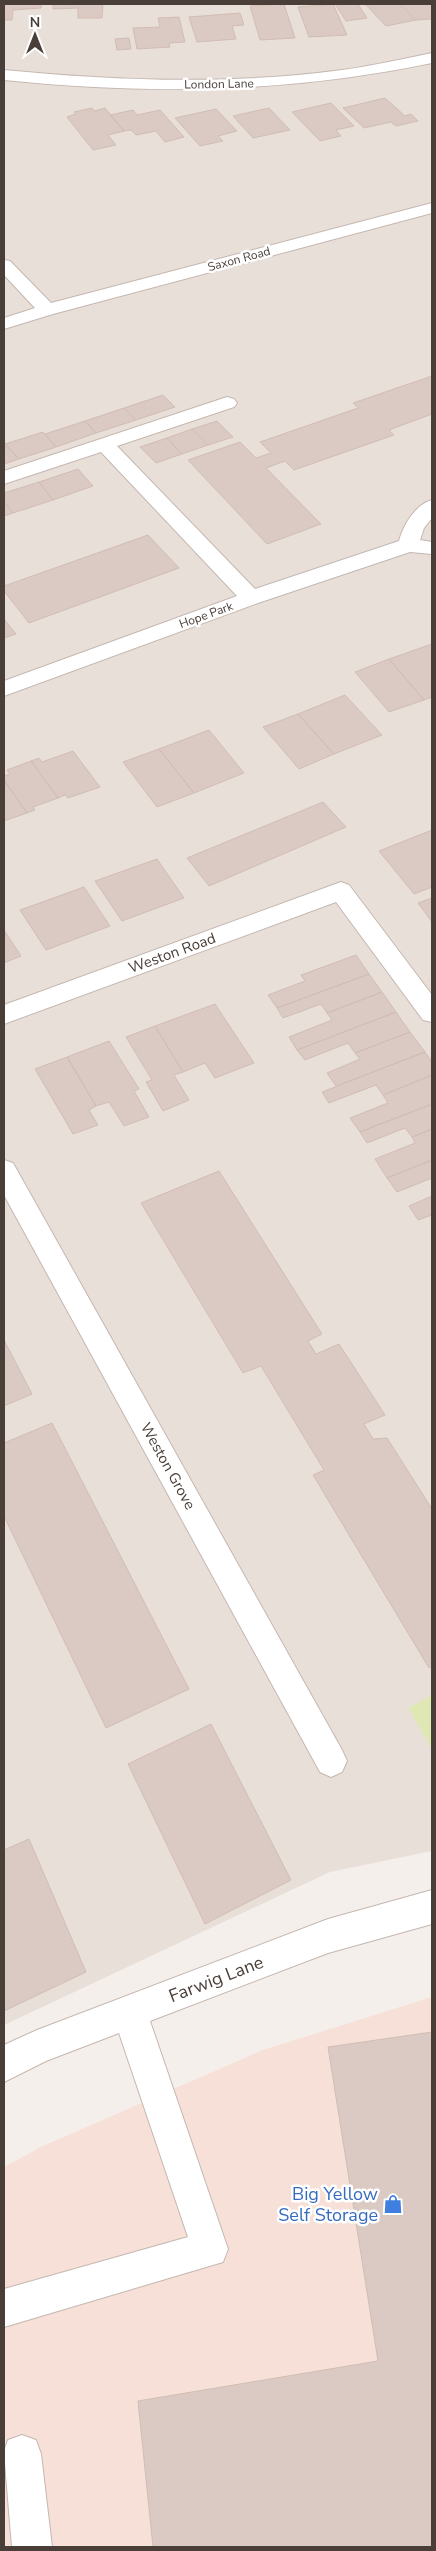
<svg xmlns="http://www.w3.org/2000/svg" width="436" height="2551" font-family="'Nunito Sans',sans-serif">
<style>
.residential{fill:#e9dfd9}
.commercial{fill:#f6e0d7}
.green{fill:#dfe8b4}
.building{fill:#dacac3;stroke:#d1bdb3}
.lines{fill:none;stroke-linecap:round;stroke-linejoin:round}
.minor-casing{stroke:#c4b7b0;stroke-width:2}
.minor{fill:#fff;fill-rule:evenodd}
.labels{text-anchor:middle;stroke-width:5;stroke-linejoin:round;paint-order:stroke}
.far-street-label{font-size:12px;fill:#493e38;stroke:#fff}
.street-label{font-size:15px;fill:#493e38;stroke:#fff}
.near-street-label{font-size:18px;fill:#493e38;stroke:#fff}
.near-shop-label{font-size:18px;fill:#366cbe;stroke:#fff;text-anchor:end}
</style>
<rect width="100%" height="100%" fill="#f5efeb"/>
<path class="residential" d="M4,4h428v1847l-102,21 -326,153z"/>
<path class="commercial" d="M432,1997v550h-428v-380l37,-20 222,-97z"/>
<path class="green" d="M432,1695v54l-24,-41z"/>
<path class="building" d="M4,4h37v4l-28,2 -1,10h-8z
M53,4h50l-1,14h-24v-10l-25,1z
M284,4l11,34 -35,2 -10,-34z
M333,4l14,31 -38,2 -11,-30z
M335,4h23l9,14 -21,3z
M365,4h35l16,16 -30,6z
M400,4h32v15l-16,1z
M240,13l4,12 -12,1 4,13 -39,3 -8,-25z
M179,17l6,25 -16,1 1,4 -33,2 -4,-21 27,-1 -2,-9z
M129,38l2,11 -14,1 -2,-11z
M385,98l20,18 6,-2 7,7 -22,5 -5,-4 -27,6 -21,-20z
M331,103l23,23 -18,4 5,6 -21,5 -28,-29z
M92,108l2,3 11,-3 19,23 -16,4 8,10 -23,5 -26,-33 9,-3 -2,-2z
M269,108l21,22 -37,8 -20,-22z
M216,109l21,22 -19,5 5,5 -23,5 -25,-28z
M133,110l4,5 23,-5 24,27 -19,5 -9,-11 -20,4 -5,-5 -7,1 -14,-16z
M432,376v38l-43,16 5,5 -100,35 -9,-9 -19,7 55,56 -54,20 -79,-84 52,-18 16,16 15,-5 -11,-11 98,-34 -5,-5z
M163,395l12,12 -39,13 -12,-12z
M124,408l12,12 -40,13 -11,-12z
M85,421l11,12 -40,14 -11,-13z
M217,421l16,16 -25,8 -16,-16z
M192,429l16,16 -26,9 -15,-16z
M43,432l13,15 -37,12 -14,-15z
M167,438l15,16 -26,9 -16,-16z
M5,444l14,15 -15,5v-19z
M78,469l15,17 -40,14 -14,-18z
M39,482l14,18 -40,13 -9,-11v-9z
M4,502l9,11 -9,3z
M148,535l31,33 -150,55 -25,-32v-5z
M4,619l12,15 -12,4z
M432,644v53l-8,3 -35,-41z
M389,659l35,41 -35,12 -34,-40z
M345,695l37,40 -48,19 -36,-40z
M298,714l36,40 -35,15 -36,-42z
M209,730l35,43 -50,20 -35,-44z
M159,749l35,44 -37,14 -34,-45z
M73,751l27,36 -32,11 -3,-3 -7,3 -27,-37 8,-3 3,4z
M31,761l27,37 -25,9 2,3 -8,3 -23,-33v-4l6,-2 -3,-4z
M4,780l23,33 -23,8z
M323,802l23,25 -137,59 -22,-28z
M432,830v57l-18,7 -35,-43z
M157,859l27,39 -62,23 -27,-40z
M84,887l26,39 -64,24 -26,-40z
M432,898v24l-14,-19z
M4,930l17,26 -17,7z
M356,955l13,19 -92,34 -9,-13 37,-14 -4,-6z
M369,974l13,18 -55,21 -6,-9 -38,14 -6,-10z
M382,992l14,20 -99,38 -8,-13 43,-17 -5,-7z
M215,1004l39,59 -39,15 -10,-15 -22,9 -28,-46z
M396,1012l14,20 -55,21 -7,-10 -43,17 -8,-10z
M155,1026l28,46 -9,3 15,25 -26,11 -17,-29 6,-2 -26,-43z
M410,1032l15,20 -89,34 -9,-13 33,-14 -5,-6z
M109,1041l30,48 -5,2 15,26 -25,9 -15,-24 -13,4 -29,-49z
M425,1052l7,10v13l-49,20 -7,-10 -47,18 -7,-11z
M67,1057l29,49 -7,4 9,15 -25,9 -38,-65z
M432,1075v29l-72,28 -10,-14 38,-15 -5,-8z
M432,1104v25l-20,8 -7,-9 -38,15 -7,-11z
M432,1129v31l-45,18 -12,-19 40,-16 -3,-6z
M432,1160v18l-35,14 -10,-14z
M219,1171l103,163 -14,7 8,13 23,-10 46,71 -21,9 9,15 14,-1 45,71v157l-3,2 -116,-193 11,-5 -63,-104 -18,7 -102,-170z
M432,1196v19l-14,5 -9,-14z
M4,1340l28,54 -28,12z
M52,1423l137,266 -83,39 -102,-212v-73z
M211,1724l80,156 -86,44 -77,-160z
M29,1839l57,133 -82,39v-161z
M432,2032v515h-279l-15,-146 240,-40 -50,-314z"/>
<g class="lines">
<g class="minor-casing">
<path id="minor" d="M432,53v10c-145,30 -281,32 -428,17v-10c113,11 226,15 338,0 30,-4 60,-11 90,-17z
M432,203v10l-379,101 -49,15v-11l31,-10 -31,-33v-15l6,1 41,42z
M227,397l7,2 3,4 -3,4 -117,39 138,143 144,-48c4,-16 17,-37 33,-41v18l-8,10 -4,12 12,2v12l-22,-2 -152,51 -254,93v-15l233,-85 -136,-144 -97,32v-13z
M341,882l8,3 83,110v27l-9,-2 -87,-118 -332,122v-19z
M4,1160l9,3 329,587 5,11 -5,11 -11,5 -11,-5 -316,-577z
M432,1890v34l-104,29 -178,68 78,228 -5,13 -219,65v-38l184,-52 -69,-204 -73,28 -42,21v-37l33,-15 291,-111z
M22,2435l14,5 5,14 11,93h-40l-8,-96 4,-11z"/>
</g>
<use href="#minor" class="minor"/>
</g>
<defs>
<g id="shop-bare" transform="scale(1.5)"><path d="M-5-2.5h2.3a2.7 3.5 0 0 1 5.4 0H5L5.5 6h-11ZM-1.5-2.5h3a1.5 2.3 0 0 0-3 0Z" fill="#3f7fe0" stroke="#fff" stroke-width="2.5" paint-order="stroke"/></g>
</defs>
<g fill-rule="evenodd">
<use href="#shop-bare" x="393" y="2204"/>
</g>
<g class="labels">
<g class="far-street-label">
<text transform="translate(219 84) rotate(-1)" y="4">London Lane</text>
<text transform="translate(239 259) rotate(-15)" y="4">Saxon Road</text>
<text transform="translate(206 615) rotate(-20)" y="4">Hope Park</text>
</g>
<g class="street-label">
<text transform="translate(172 953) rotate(-20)" y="5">Weston Road</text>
<text transform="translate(168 1466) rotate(61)" y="5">Weston Grove</text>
</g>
<g class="near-street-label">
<text transform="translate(216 1979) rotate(-21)" y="6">Farwig Lane</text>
</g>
<g class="near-shop-label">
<text x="378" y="2200">Big Yellow<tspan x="378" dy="21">Self Storage</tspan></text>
</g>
</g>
<rect width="436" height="2551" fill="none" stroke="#493e38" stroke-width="10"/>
<g transform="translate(35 35)" stroke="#ffffff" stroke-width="4" paint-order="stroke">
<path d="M0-4L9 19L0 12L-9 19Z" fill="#493e38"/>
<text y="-8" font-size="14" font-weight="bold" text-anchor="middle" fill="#493e38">N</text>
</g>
</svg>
